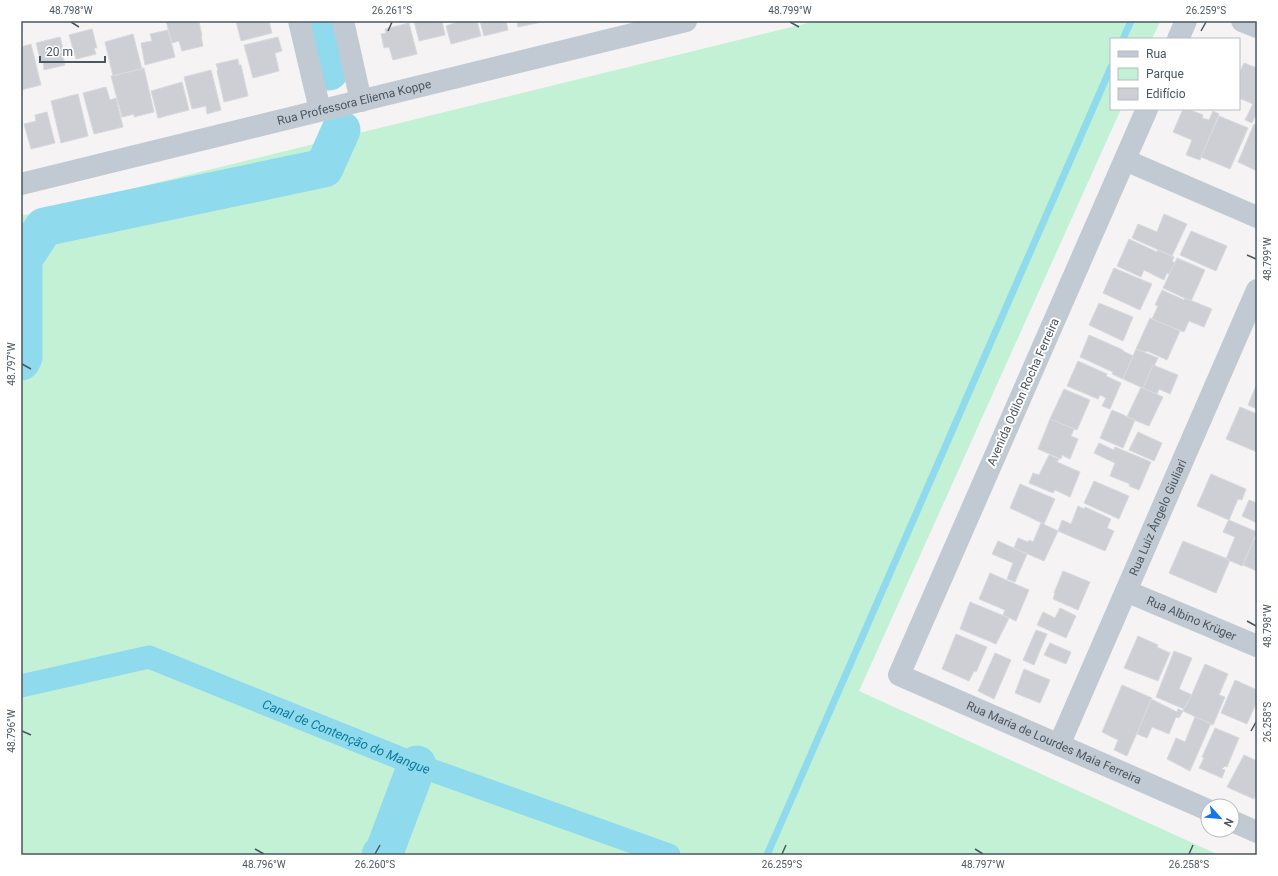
<svg xmlns="http://www.w3.org/2000/svg" width="1278" height="876" font-family="Roboto,sans-serif">
<style>
.green{fill:#c3f1d5}
.lines{fill:none;stroke-linecap:round;stroke-linejoin:round}
.stream{stroke:#90daee;stroke-width:7}
.canal{stroke:#90daee;stroke-width:23}
.river{stroke:#90daee;stroke-width:39}
.building{fill:#cdcfd5;stroke:#d7d9de}
.minor{stroke:#c1cad2;stroke-width:22}
.ticks{fill:none;stroke:#4a5661;stroke-width:1.5}
.labels{text-anchor:middle;stroke-width:4;stroke-linejoin:round;paint-order:stroke}
.street-label{font-size:12px;fill:#4a5661;stroke:#fff}
.water-label{font-size:13px;font-style:italic;fill:#0c7c9b;stroke:#fff}
.neatline{fill:none;stroke:#4a5661;stroke-width:1.5}
.ticks-label{font-size:10px;text-anchor:middle;fill:#4a5661}
</style>
<rect width="100%" height="100%" fill="#f5f3f3"/>
<path class="green" d="M816,21l344,1 -8,17h-41v70h10l-262,582 360,164h-1198v-639z"/>
<g class="lines">
<path class="stream" d="M1123,39l8,-18
M767,855l344,-788"/>
<path class="canal" id="s1" d="M21,686l128,-29 268,108 252,90"/>
<path class="river" d="M318,21l11,50
M21,361l2,-4v-98l21,-32 280,-59 17,-38
M381,855l4,-5 32,-85"/>
</g>
<path class="building" d="M166,21h33l3,15h-1l2,10 -21,5 -3,-10 -7,2z
M236,21h33l3,12 -31,8z
M414,21h28l3,14 -26,6z
M460,21h17l4,15 -30,8 -5,-18z
M480,21h26l2,9 -24,6z
M517,21h25v1l-24,5z
M409,23l8,31 -24,6 -4,-13 -5,1 -3,-14 5,-1 -1,-4z
M92,29l5,19h-3l2,6 -20,5 -7,-24z
M168,30l7,27 -30,8 -4,-22 11,-2 -2,-7z
M133,34l9,35 -29,7 -8,-34z
M60,37l5,19h-2l2,9 -21,5 -1,-9 -2,1 -5,-19z
M278,37l4,14 -7,2 4,18 -26,7 -9,-33z
M31,44l10,41 -20,5v-43z
M238,59l1,6h2l7,31 -24,6 -7,-31 1,-1 -2,-6z
M1244,63l13,5v44l-5,11 -7,-3 8,-16 -14,-6v-24z
M144,68l10,44 -20,5v-3l-12,3 -11,-41z
M211,70l10,40 -14,4 -1,-8 -14,3 -8,-32z
M182,82l7,28 -31,8 -7,-27z
M106,87l4,13 6,-2 7,29 -29,7 -11,-41z
M78,94l10,42 -27,7 -10,-42z
M1183,109h5l15,6 -1,3 7,2 4,-9 6,3 -19,46 -14,-5 6,-15 -19,-8z
M47,112l8,31 -24,6 -7,-25 12,-3 -1,-6z
M1219,116l29,12 -18,41 -29,-12z
M1254,124l3,1v46l-19,-9z
M1164,214l23,10 -15,32 -40,-18 6,-14 19,8z
M1191,231l36,15 -11,25 -36,-16z
M1129,239l28,13 1,-2 16,7 -2,4 3,2 -6,11 -2,-1 -3,7 -20,-10 -3,7 -24,-11z
M1177,258l28,12 -14,31 -28,-13z
M1114,268l38,16 -12,26 -37,-17z
M1162,290l22,10 1,-2 27,11 -8,18 -15,-6 -5,11 -32,-13 6,-13 -3,-1z
M1099,303l34,14 -10,24 -34,-16z
M1150,318l30,13 -13,29 -20,-9 -1,1 -10,-3z
M1089,335l34,15v1l10,5 -10,23 -11,-5 1,-2 -33,-15z
M1136,349l22,9 -4,8 -1,-1 -10,23 -20,-9z
M1078,361l29,13 -1,2 15,7 -11,26 -8,-3 4,-8 -6,-3 -2,4 -31,-13z
M1153,365l25,10 -8,19 -11,-5 -2,5 -14,-6z
M1256,386h1v23l-9,-4z
M1141,387l22,10 -14,29 -22,-9z
M1064,389l26,11 -13,30 -27,-11z
M1240,407l17,7v38l-31,-13z
M1112,410l23,10 -12,28 -23,-10z
M1050,419l24,10 -3,7 7,3 -8,20 -8,-4 -1,4 -23,-10z
M1138,432l24,11 -8,18 -25,-11z
M1099,443l15,7 1,-3 36,15 -12,28 -10,-4 1,-2 -20,-8 5,-13 -21,-10z
M1049,455l10,4 -2,3 23,10 -10,25 -15,-7 -2,3 -24,-10 4,-10 6,2z
M1211,474l35,15 -4,11 -4,-1 -9,21 -32,-14z
M1094,481l35,15 -10,23 -35,-16z
M1020,484l35,15 -11,25 -34,-16z
M1249,500l8,3v20l-15,-7z
M1078,506l6,3 1,-2 26,12 -4,9 7,3 -9,20 -47,-20 4,-11 9,4z
M1229,520l28,12 -15,34 -16,-7 9,-22 -12,-5 5,-11z
M1041,523l17,8 -14,30 -30,-13 4,-10 10,4 1,-2 4,2z
M1254,539l3,1v31l-14,-6z
M998,541l29,13 -12,28 -8,-3 6,-16 -21,-9z
M1183,541l47,19 -14,33 -47,-20z
M1063,571l27,11 -12,28 -25,-11 2,-6h-1z
M990,573l39,17 -13,31 -13,-6 2,-5 -26,-11z
M970,602l39,16 -13,26 -36,-15z
M1060,608l16,8 -10,22 -29,-13 6,-13 12,6z
M1036,630l11,4 -13,31 -11,-5z
M956,634l31,13 -11,25 -2,-1 -5,10 -27,-12z
M1138,636l20,9 -1,2 13,6 -12,28 -34,-13z
M1050,643l21,9 -5,12 -22,-9z
M1174,651l18,7 -13,31 13,6 -8,14 -28,-12z
M995,653l16,7 -17,39 -16,-8z
M1205,664l23,10 -9,21 6,2 -12,28 -30,-14 5,-11 1,1z
M1024,669l26,11 -10,23 -25,-10z
M1235,680l22,10v11l-10,23 -26,-11z
M1122,685l30,13 -25,58 -13,-6 4,-10 -16,-8z
M1151,699l26,13 1,-3 5,2 -4,7 -3,-1 -7,17 -17,-7 -5,11 -10,-4z
M1195,717l16,6 -21,48 -23,-12 9,-21 9,4z
M1215,728l24,10 -12,29 -2,-1 -3,3 3,1 -3,8 -23,-10 5,-10 -2,-1z
M1244,755l13,6v30l-3,8 -27,-12z"/>
<g class="lines">
<g class="minor">
<path d="M299,21l21,89"/>
<path d="M343,21l18,80"/>
<path d="M1242,21l15,6"/>
<path d="M1178,39l8,-18"/>
<path id="s2" d="M1147,109l-248,566 309,135"/>
<path d="M1125,160l132,57"/>
<path id="s3" d="M21,184l665,-163"/>
<path id="s4" d="M1126,591l131,55"/>
<path id="s5" d="M1059,745l198,-455"/>
<path d="M1232,821l25,11"/>
</g>
</g>
<path class="ticks" d="M71,22l8,5M790,22l9,5M388,31l4,-9M1201,31l5,-9M1247,255l9,4M22,364l9,5M1247,621l9,5M22,731l9,4M1251,731l5,-9M255,849l9,5M975,849l8,5M375,854l5,-9M782,854l4,-9M1189,854l4,-9"/>
<g class="labels">
<g class="street-label">
<text dy="4" stroke="none"><textPath href="#s3" startOffset="343">Rua Professora Eliema Koppe</textPath></text>
<text transform="translate(1023 392) rotate(-66)" y="4">Avenida Odilon Rocha Ferreira</text>
<text dy="4" stroke="none"><textPath href="#s5" startOffset="248">Rua Luiz Ângelo Giuliari</textPath></text>
<text dy="4" stroke="none"><textPath href="#s4" startOffset="71">Rua Albino Krüger</textPath></text>
<text dy="4" stroke="none"><textPath href="#s2" startOffset="787">Rua Maria de Lourdes Maia Ferreira</textPath></text>
</g>
<g class="water-label">
<text dy="5" stroke="none"><textPath href="#s1" startOffset="344">Canal de Contenção do Mangue</textPath></text>
</g>
</g>
<rect width="1278" height="876" fill="none" stroke="#ffffff" stroke-width="44"/>
<rect x="1110" y="38" width="130" height="72" fill="#ffffff" stroke="#b7bbc0"/>
<rect x="1118" y="51" width="20" height="6" fill="#c1cad2" stroke="#b7bbc0"/>
<text x="1146" y="58" font-size="12" fill="#4a5661">Rua</text>
<rect x="1118" y="68" width="20" height="12" fill="#c3f1d5" stroke="#b7bbc0"/>
<text x="1146" y="78" font-size="12" fill="#4a5661">Parque</text>
<rect x="1118" y="88" width="20" height="12" fill="#cdcfd5" stroke="#b7bbc0"/>
<text x="1146" y="98" font-size="12" fill="#4a5661">Edifício</text>
<g transform="translate(1220 818) rotate(117)"><circle r="19" fill="#ffffff" stroke="#b7bbc0"/>
<path d="M0-3L7 15L0 10L-7 15Z" fill="#1a73e8"/>
<text y="-6" font-size="11" font-weight="bold" text-anchor="middle" fill="#4a5661">N</text>
</g>
<path d="M40 56v6h65v-6" fill="none" stroke="#4a5661" stroke-width="2"/>
<text x="46" y="56" font-size="12" fill="#4a5661" stroke="#ffffff" stroke-width="3" paint-order="stroke">20 m</text>
<rect x="22" y="22" width="1234" height="832" class="neatline"/>
<g class="ticks-label">
<text x="71" y="14">48.798°W</text>
<text x="392" y="14">26.261°S</text>
<text x="790" y="14">48.799°W</text>
<text x="1206" y="14">26.259°S</text>
<text transform="translate(1267 259) rotate(-90)" y="4">48.799°W</text>
<text transform="translate(11 364) rotate(-90)" y="4">48.797°W</text>
<text transform="translate(1267 626) rotate(-90)" y="4">48.798°W</text>
<text transform="translate(1267 722) rotate(-90)" y="4">26.258°S</text>
<text transform="translate(11 731) rotate(-90)" y="4">48.796°W</text>
<text x="264" y="868">48.796°W</text>
<text x="375" y="868">26.260°S</text>
<text x="782" y="868">26.259°S</text>
<text x="983" y="868">48.797°W</text>
<text x="1189" y="868">26.258°S</text>
</g>
</svg>
